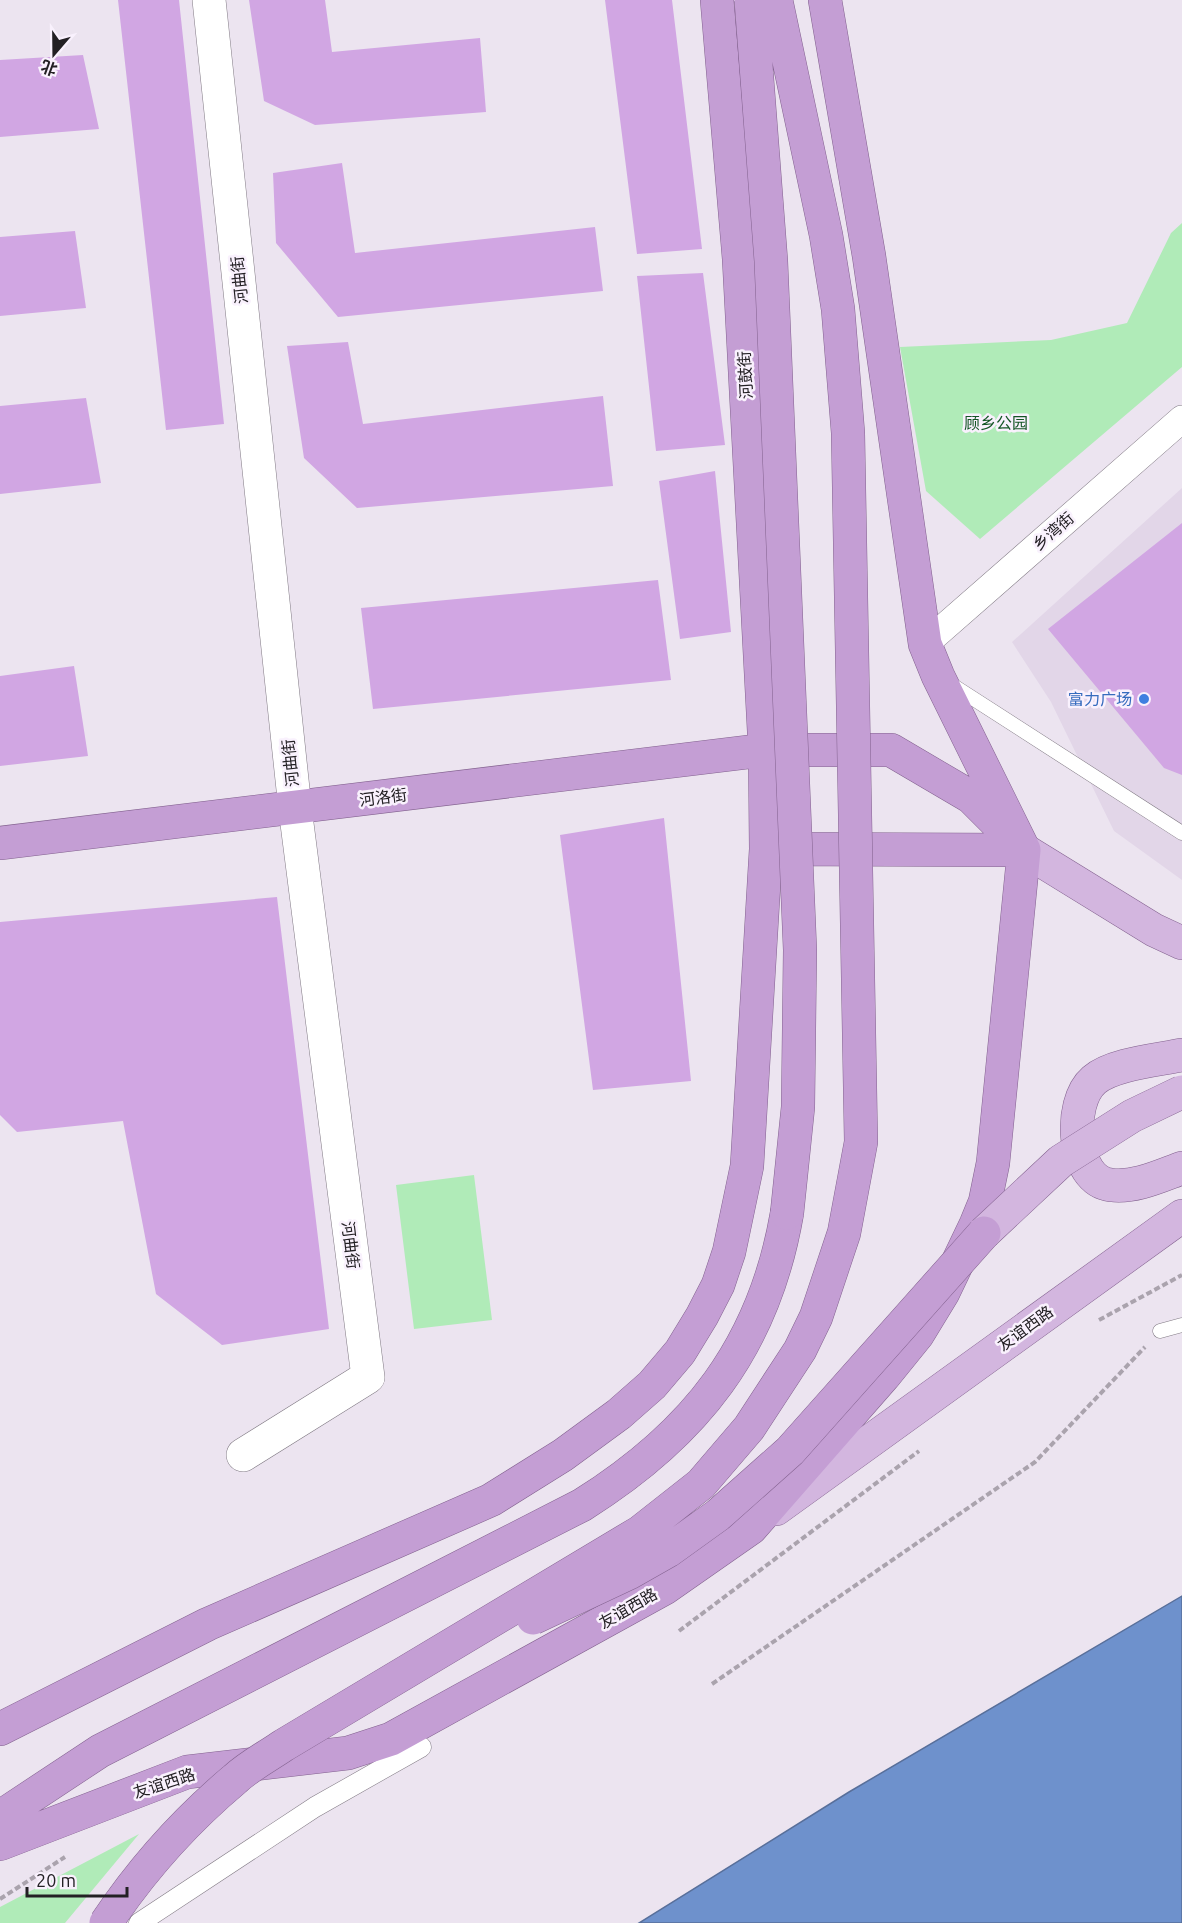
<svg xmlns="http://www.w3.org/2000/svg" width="1182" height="1923" font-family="Ubuntu,'Noto Sans SC',sans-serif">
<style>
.built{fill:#e2d6e8}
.green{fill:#b0ebb8}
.water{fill:#6e91cc;stroke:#586f9a;stroke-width:1.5}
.building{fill:#d1a6e3}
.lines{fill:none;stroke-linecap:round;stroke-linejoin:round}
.service-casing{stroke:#817a84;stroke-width:15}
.pedestrian-casing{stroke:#817a84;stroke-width:21}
.minor-casing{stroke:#817a84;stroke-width:28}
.tertiary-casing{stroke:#817a84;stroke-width:34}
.primary-casing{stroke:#83628f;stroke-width:34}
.trunk-casing{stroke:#83628f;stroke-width:34}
.path{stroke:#aaa3ad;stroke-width:4;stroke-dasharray:6 3;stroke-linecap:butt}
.service{stroke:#fff;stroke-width:14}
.pedestrian{stroke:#fff;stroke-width:20}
.minor{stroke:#fff;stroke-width:27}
.tertiary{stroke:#fff;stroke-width:33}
.primary{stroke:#d3b6df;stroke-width:33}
.trunk{stroke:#c49ed4;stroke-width:33}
.primary-bridge-casing{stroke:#83628f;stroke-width:34;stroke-linecap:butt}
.trunk-bridge-casing{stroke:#83628f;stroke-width:34;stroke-linecap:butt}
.primary-bridge{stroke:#d3b6df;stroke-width:33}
.trunk-bridge{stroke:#c49ed4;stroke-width:33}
.shop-dot{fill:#3f7fe0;stroke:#f9f1fd;stroke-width:2}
.labels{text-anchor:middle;stroke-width:5;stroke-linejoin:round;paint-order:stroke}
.street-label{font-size:16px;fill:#232024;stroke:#f9f1fd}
.park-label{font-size:16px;fill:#145525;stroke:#f9f1fd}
.shop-label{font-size:16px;fill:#366cbe;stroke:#f9f1fd;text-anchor:end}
</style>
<rect width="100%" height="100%" fill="#ece4f0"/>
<path class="built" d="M1182,488v392l-68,-49 -63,-129 -39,-60z"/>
<path class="green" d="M1182,223v144l-202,172 -54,-48 -26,-144 151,-7 76,-17 44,-90z
M474,1175l18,145 -78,9 -18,-144z
M139,1834l-74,89h-65v-16z"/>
<path class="water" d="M1182,1596v327h-543l210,-131z"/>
<path class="building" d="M118,0h61l45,424 -58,6z
M249,0h76l7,52 148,-14 6,74 -171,13 -51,-24z
M605,0h67l30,249 -65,5z
M83,55l16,74 -99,8v-77z
M342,163l13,90 240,-26 8,64 -265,26 -62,-74 -3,-70z
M75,231l11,77 -86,8v-79z
M703,273l22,172 -69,6 -19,-175z
M348,342l15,82 240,-28 10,90 -256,22 -53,-50 -17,-112z
M86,398l15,85 -101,11v-88z
M715,471l16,161 -51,7 -21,-158z
M1182,523v252l-18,-7 -116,-139z
M658,580l13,100 -298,29 -12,-101z
M74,666l14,90 -88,10v-90z
M664,818l27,263 -98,9 -33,-255z
M277,897l52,432 -107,16 -66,-51 -33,-173 -106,11 -17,-17v-193z"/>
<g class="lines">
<g class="service-casing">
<path id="service" d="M949,683l233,150
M1160,1331l22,-6"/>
</g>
<g class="pedestrian-casing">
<path id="pedestrian" d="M139,1923l176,-116 106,-60"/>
</g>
<g class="minor-casing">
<path id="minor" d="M925,644l257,-225"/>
</g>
<g class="tertiary-casing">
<path id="tertiary" d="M209,0l86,808 73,569 -125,78"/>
</g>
<g class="primary-casing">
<path id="primary" d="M1024,850l130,80 28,13
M1182,1055c-24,5 -70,9 -88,25 -27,23 -22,101 17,105 24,3 49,-9 71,-17
M776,1509l406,-293"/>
</g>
<g class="trunk-casing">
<path id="trunk" d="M0,843l765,-93h126l80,47 35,35
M768,849l256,1
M0,1729l208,-105 283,-124 72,-45 56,-41 33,-29 28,-33 22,-36 16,-31 11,-33 18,-86 19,-317 -1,-99 -26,-491 -22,-259
M0,1817l100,-66 482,-246c113,-71 182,-158 205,-292
M0,1844l187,-72 161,-19 43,-14 274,-151 86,-60 133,-152 34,-42 25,-41 33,-69 9,-22 8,-39 31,-313 -86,-174 -13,-32 -56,-388 -44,-256"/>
</g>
<path class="path" d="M1099,1320l83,-45
M679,1631l240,-180
M712,1684l323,-222 110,-115
M0,1899l65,-42"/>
<use href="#service" class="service"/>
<use href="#pedestrian" class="pedestrian"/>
<use href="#minor" class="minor"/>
<use href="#tertiary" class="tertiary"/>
<use href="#primary" class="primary"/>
<use href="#trunk" class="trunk"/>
<g class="primary-bridge-casing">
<path id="primary-bridge" d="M984,1233l77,-72 71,-45 50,-24"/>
</g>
<g class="trunk-bridge-casing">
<path id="trunk-bridge" d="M751,0l20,261 29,689 -2,157 -11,106
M533,1618l98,-46 37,-21 50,-36 72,-64 194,-218
M106,1923c36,-54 79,-102 129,-144 14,-13 33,-23 49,-34l356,-213 61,-48 48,-56 51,-78 16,-33 28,-84 17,-91 -13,-709 -10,-124 -12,-74 -50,-235"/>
</g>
<use href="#primary-bridge" class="primary-bridge"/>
<use href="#trunk-bridge" class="trunk-bridge"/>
</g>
<circle class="shop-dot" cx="1144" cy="699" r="6"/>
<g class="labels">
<g class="street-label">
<text transform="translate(239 280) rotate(-96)" y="6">河曲街</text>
<text transform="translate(745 375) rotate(-93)" y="6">河鼓街</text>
<text transform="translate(1053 531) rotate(-41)" y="6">乡湾街</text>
<text transform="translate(290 763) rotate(-96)" y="6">河曲街</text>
<text transform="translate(383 797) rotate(-7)" y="6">河洛街</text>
<text transform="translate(351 1245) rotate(83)" y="6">河曲街</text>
<text transform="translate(1025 1328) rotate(-36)" y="6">友谊西路</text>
<text transform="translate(628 1608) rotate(-30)" y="6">友谊西路</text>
<text transform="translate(164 1783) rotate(-18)" y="6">友谊西路</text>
</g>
<g class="park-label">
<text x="996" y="429">顾乡公园</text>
</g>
<g class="shop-label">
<text x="1132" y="705">富力广场</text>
</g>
</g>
<g transform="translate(54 54) rotate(200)" stroke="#f9f1fd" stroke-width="4.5" paint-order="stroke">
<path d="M0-4.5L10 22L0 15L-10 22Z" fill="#232024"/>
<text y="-9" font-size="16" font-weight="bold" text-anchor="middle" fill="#232024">北</text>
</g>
<path d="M27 1887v9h100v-9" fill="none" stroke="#232024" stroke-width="3"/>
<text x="36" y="1887" font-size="18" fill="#232024" stroke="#f9f1fd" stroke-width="4.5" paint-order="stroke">20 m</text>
</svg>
